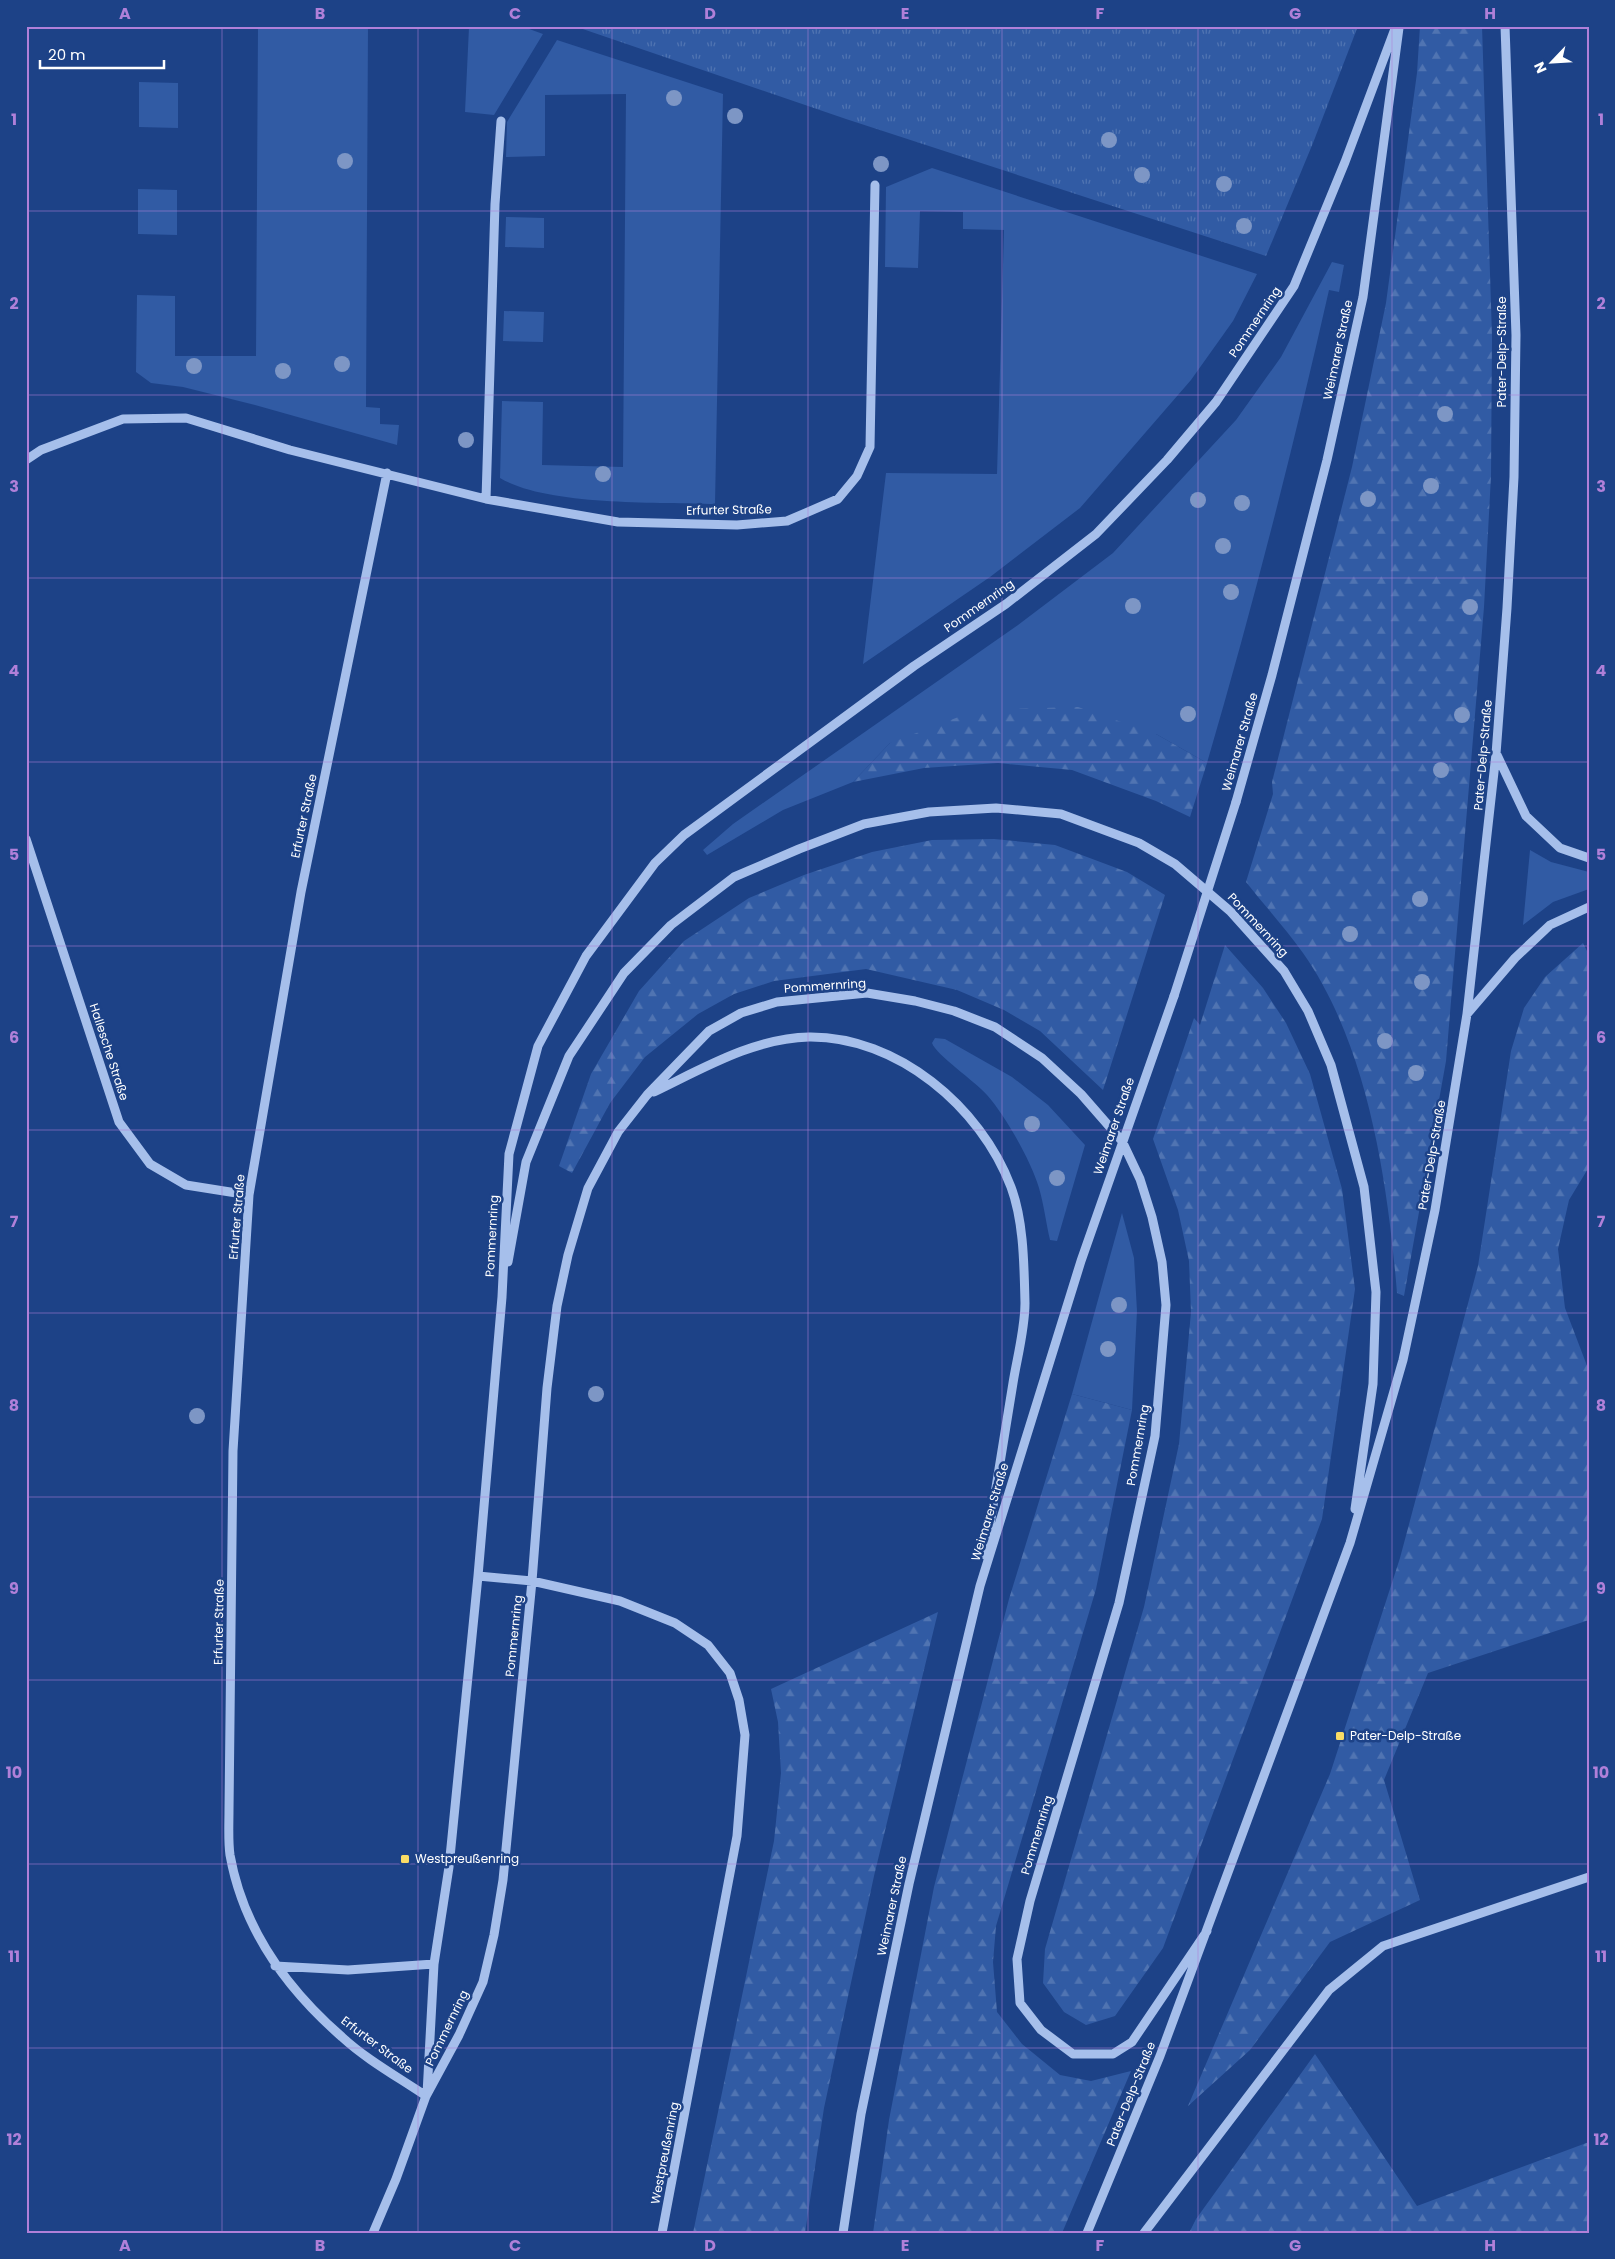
<svg xmlns="http://www.w3.org/2000/svg" width="1615" height="2259" font-family="Poppins,sans-serif">
<style>
.green{fill:#315ba4}
.forest{fill:url(#forest-firs)}
.park{fill:url(#park-tufts)}
.lines{fill:none;stroke-linecap:round;stroke-linejoin:round}
.minor{stroke:#a6bfeb;stroke-width:9}
.minor-bridge{stroke:#a6bfeb;stroke-width:9}
.tree{fill:#7d96c5}
.grid{fill:none;stroke:#b080d9;stroke-width:1;stroke-opacity:0.55}
.poi-dot{fill:#fadc65;stroke:#1d4287;stroke-width:2}
.labels{text-anchor:middle;stroke-width:5;stroke-linejoin:round;paint-order:stroke}
.street-label{font-size:12px;fill:#fff;stroke:#1d4287}
.poi-label{font-size:12px;fill:#fff;stroke:#1d4287;text-anchor:start}
.neatline{fill:none;stroke:#b080d9;stroke-width:2}
.grid-label{font-size:16px;text-anchor:middle;font-weight:bold;fill:#b080d9}
</style>
<defs>
<pattern id="forest-firs" width="22" height="20" patternUnits="userSpaceOnUse" patternTransform="scale(1.25)"><rect width="22" height="20" fill="#315ba4"/><path d="M5 1l3.5 6h-7zM16 11l3.5 6h-7z" fill="#5074b2"/></pattern>
<pattern id="park-tufts" width="24" height="20" patternUnits="userSpaceOnUse" patternTransform="scale(1.25)"><rect width="24" height="20" fill="#315ba4"/><path d="M3 7l-1-3M5 7V3M7 7l1-3M15 17l-1-3M17 17v-4M19 17l1-3" fill="none" stroke="#5074b2"/></pattern>
</defs>
<rect width="100%" height="100%" fill="#1d4287"/>
<path class="green" d="M258,26h110l-2,381 14,1v16l19,1 -2,20 -142,-40 -72,-18 -32,-4 -15,-11 1,-77 38,1v60h81z
M466,26h55l22,8 -49,81 -29,-3 4,-85z
M557,40l166,54 -8,410c-56,-2 -168,2 -215,-26l2,-77 41,1 -1,63 81,2 3,-373 -81,1v61l-39,1 1,-35z
M139,82l39,1v45l-39,-1z
M932,168l325,106 -24,47 -42,59 -111,128 -90,69 -127,87 23,-191 111,1 7,-244 -41,-1v-17l-43,-1 -2,57 -33,-1 1,-80z
M138,189l39,1v45l-39,-1z
M506,217l38,1v30l-39,-1z
M1332,262l12,3 -5,27 -10,-2c-36,159 -76,316 -122,473l-51,-29 -266,9 -37,39 -70,28 -76,45 -4,-5 30,-26 285,-199 95,-72 123,-133 45,-63z
M504,311l40,1 -1,30 -40,-1z
M1530,850l21,12 38,10v17l-36,13 -30,23z
M935,1038l10,1 67,38 36,28 37,40 -28,96 -7,-1c-4,-17 -6,-35 -11,-52 -8,-27 -34,-73 -52,-93 -12,-14 -51,-40 -55,-52z
M1122,1213l12,45 3,53 -5,99 -60,-16z"/>
<path class="forest" d="M1420,26h62l10,310 -1,140 -7,131 -38,454 -42,235 -7,-3c-9,-110 -29,-248 -94,-340 -17,-24 -38,-47 -57,-71l27,-88 -1,-12 80,-315 34,-164 31,-230z
M1078,707l78,27 51,29 -17,54 -34,-16 -84,-31 -74,-7 -74,5 -71,14 37,-39 87,-33z
M994,839l61,6 72,27 38,23 -62,195 -63,-59 -36,-21 -47,-20 -91,-21 -92,12 -40,13 -36,20 -53,43 -35,46 -38,70 -13,-7 32,-92 48,-83 45,-50 65,-43 55,-23 68,-23 60,-12z
M1583,943l6,12v212l-20,33 -11,49 7,59 24,63v249l-161,53 -44,107 36,120 -90,42 -80,108 -62,56 142,-332 70,-216 78,-292 33,-215 13,-43 21,-31z
M1225,945l38,43 23,35 24,51 32,115 13,100 -33,230 -159,429 -48,68 -29,9 -22,-13 -21,-29 2,-34 99,-342 35,-163 12,-132 -2,-51 -11,-51 -25,-71 41,-121 6,7z
M1072,1394l60,16 -36,179 -100,337 -3,36 4,50 25,32 38,31 31,6 40,-10 -69,162h-189l16,-113 45,-233 75,-288z
M938,1612l-64,264 -50,232 -19,125h-112l81,-392 7,-68 -3,-51 -7,-33z
M1315,2054l102,152 172,-64v91h-400l7,-14z"/>
<path class="park" d="M574,26h784l-45,117 -47,113 -420,-137z"/>
<g class="lines">
<path class="minor" d="M26,460l15,-10 82,-31 63,-1 104,32 196,49 132,23 119,3 50,-4 51,-22 19,-23 13,-29 5,-262
M387,473l-86,419 -52,303 -16,256 -4,359c0,14 -1,31 1,45 13,73 57,134 112,182 25,23 56,40 84,59
M486,499l9,-295 6,-83
M1497,755l29,61 34,32 29,10
M1236,802l36,-127 55,-215 36,-163 36,-269
M26,839l93,283 31,42 36,21 63,10
M1467,1014l48,-56 35,-33 39,-18
M654,1092c48,-23 100,-54 155,-55 88,-1 172,70 202,150 13,35 13,79 14,116 0,26 -8,55 -12,80 -9,57 -19,114 -28,172
M508,1262l18,-100 43,-106 55,-83 47,-48 63,-48 65,-28 65,-25 65,-12 67,-4 65,6 78,29 36,21 55,47 54,60 24,40 23,54 33,122 12,105 -3,92 -18,125
M478,1576l54,5 88,20 55,22 33,22 22,28 9,27 6,35 -8,101 -75,397
M275,1966l73,4 86,-6
M427,2094l7,-130 15,-97 29,-291 24,-279 7,-143 29,-108 48,-90 69,-93 29,-28 230,-169 92,-62 90,-70 71,-74 49,-58 78,-116 51,-124 51,-136
M373,2233l23,-54 30,-83 33,-61 24,-53 11,-47 9,-55 29,-299 15,-193 10,-82 11,-51 20,-67 30,-56 29,-37 62,-64 32,-18 36,-11 90,-9 48,8 39,10 41,16 47,31 39,36 41,47 18,38 12,38 10,45 4,43 -11,131 -36,167 -89,298 -13,58 3,44 21,27 32,24h40l19,-12 75,-111
M843,2233l18,-119 48,-230 71,-298 101,-325 93,-265
M1087,2233l73,-177 190,-513 53,-183 32,-150 32,-196 29,-260 11,-146 7,-131 2,-142 -11,-309
M1144,2233l185,-243 54,-44 206,-69"/>
<path class="minor-bridge" d="M1174,996l62,-194"/>
</g>
<g class="tree">
<circle cx="674" cy="98" r="8"/>
<circle cx="735" cy="116" r="8"/>
<circle cx="1109" cy="140" r="8"/>
<circle cx="345" cy="161" r="8"/>
<circle cx="881" cy="164" r="8"/>
<circle cx="1142" cy="175" r="8"/>
<circle cx="1224" cy="184" r="8"/>
<circle cx="1244" cy="226" r="8"/>
<circle cx="342" cy="364" r="8"/>
<circle cx="194" cy="366" r="8"/>
<circle cx="283" cy="371" r="8"/>
<circle cx="1445" cy="414" r="8"/>
<circle cx="466" cy="440" r="8"/>
<circle cx="603" cy="474" r="8"/>
<circle cx="1431" cy="486" r="8"/>
<circle cx="1368" cy="499" r="8"/>
<circle cx="1198" cy="500" r="8"/>
<circle cx="1242" cy="503" r="8"/>
<circle cx="1223" cy="546" r="8"/>
<circle cx="1231" cy="592" r="8"/>
<circle cx="1133" cy="606" r="8"/>
<circle cx="1470" cy="607" r="8"/>
<circle cx="1188" cy="714" r="8"/>
<circle cx="1462" cy="715" r="8"/>
<circle cx="1441" cy="770" r="8"/>
<circle cx="1420" cy="899" r="8"/>
<circle cx="1350" cy="934" r="8"/>
<circle cx="1422" cy="982" r="8"/>
<circle cx="1385" cy="1041" r="8"/>
<circle cx="1416" cy="1073" r="8"/>
<circle cx="1032" cy="1124" r="8"/>
<circle cx="1057" cy="1178" r="8"/>
<circle cx="1119" cy="1305" r="8"/>
<circle cx="1108" cy="1349" r="8"/>
<circle cx="596" cy="1394" r="8"/>
<circle cx="197" cy="1416" r="8"/>
</g>
<path class="grid" d="M222,26v2207M418,26v2207M612,26v2207M808,26v2207M1002,26v2207M1198,26v2207M1392,26v2207M26,211h1563M26,395h1563M26,578h1563M26,762h1563M26,946h1563M26,1130h1563M26,1313h1563M26,1497h1563M26,1680h1563M26,1864h1563M26,2048h1563"/>
<g class="poi-dot">
<rect x="1335" y="1731" width="10" height="10" rx="2.5"/>
<rect x="400" y="1854" width="10" height="10" rx="2.5"/>
</g>
<g class="labels">
<g class="street-label">
<text transform="translate(1255 322) rotate(-56)" y="4">Pommernring</text>
<text transform="translate(1338 350) rotate(-78)" y="4">Weimarer Straße</text>
<text transform="translate(1502 352) rotate(-90)" y="4">Pater-Delp-Straße</text>
<text transform="translate(729 510) rotate(-1)" y="4">Erfurter Straße</text>
<text transform="translate(979 606) rotate(-35)" y="4">Pommernring</text>
<text transform="translate(1240 742) rotate(-74)" y="4">Weimarer Straße</text>
<text transform="translate(1483 755) rotate(-85)" y="4">Pater-Delp-Straße</text>
<text transform="translate(304 816) rotate(-78)" y="4">Erfurter Straße</text>
<text transform="translate(1258 925) rotate(47)" y="4">Pommernring</text>
<text transform="translate(825 986) rotate(-4)" y="4">Pommernring</text>
<text transform="translate(109 1052) rotate(72)" y="4">Hallesche Straße</text>
<text transform="translate(1114 1126) rotate(-71)" y="4">Weimarer Straße</text>
<text transform="translate(1432 1155) rotate(-80)" y="4">Pater-Delp-Straße</text>
<text transform="translate(237 1217) rotate(-85)" y="4">Erfurter Straße</text>
<text transform="translate(492 1236) rotate(-87)" y="4">Pommernring</text>
<text transform="translate(1138 1445) rotate(-80)" y="4">Pommernring</text>
<text transform="translate(990 1512) rotate(-73)" y="4">Weimarer Straße</text>
<text transform="translate(219 1622) rotate(-89)" y="4">Erfurter Straße</text>
<text transform="translate(514 1636) rotate(-84)" y="4">Pommernring</text>
<text transform="translate(1037 1835) rotate(-73)" y="4">Pommernring</text>
<text transform="translate(892 1906) rotate(-78)" y="4">Weimarer Straße</text>
<text transform="translate(447 2028) rotate(-64)" y="4">Pommernring</text>
<text transform="translate(377 2045) rotate(37)" y="4">Erfurter Straße</text>
<text transform="translate(1131 2094) rotate(-68)" y="4">Pater-Delp-Straße</text>
<text transform="translate(665 2153) rotate(-79)" y="4">Westpreußenring</text>
</g>
<g class="poi-label">
<text x="1350" y="1740">Pater-Delp-Straße</text>
<text x="415" y="1863">Westpreußenring</text>
</g>
</g>
<rect width="1615" height="2259" fill="none" stroke="#1d4287" stroke-width="55"/>
<g transform="translate(1552 62) rotate(245)" stroke="#1d4287" stroke-width="4" paint-order="stroke">
<path d="M0-4L9 19L0 12L-9 19Z" fill="#ffffff"/>
<text y="-8" font-size="14" font-weight="bold" text-anchor="middle" fill="#ffffff">N</text>
</g>
<path d="M40 60v8h124v-8" fill="none" stroke="#ffffff" stroke-width="2.5"/>
<text x="48" y="60" font-size="15" fill="#ffffff" stroke="#1d4287" stroke-width="4" paint-order="stroke">20 m</text>
<rect x="28" y="28" width="1560" height="2204" class="neatline"/>
<g class="grid-label">
<text x="125" y="19">A</text>
<text x="320" y="19">B</text>
<text x="515" y="19">C</text>
<text x="710" y="19">D</text>
<text x="905" y="19">E</text>
<text x="1100" y="19">F</text>
<text x="1295" y="19">G</text>
<text x="1490" y="19">H</text>
<text x="14" y="125">1</text>
<text x="1601" y="125">1</text>
<text x="14" y="309">2</text>
<text x="1601" y="309">2</text>
<text x="14" y="492">3</text>
<text x="1601" y="492">3</text>
<text x="14" y="676">4</text>
<text x="1601" y="676">4</text>
<text x="14" y="860">5</text>
<text x="1601" y="860">5</text>
<text x="14" y="1043">6</text>
<text x="1601" y="1043">6</text>
<text x="14" y="1227">7</text>
<text x="1601" y="1227">7</text>
<text x="14" y="1411">8</text>
<text x="1601" y="1411">8</text>
<text x="14" y="1594">9</text>
<text x="1601" y="1594">9</text>
<text x="14" y="1778">10</text>
<text x="1601" y="1778">10</text>
<text x="14" y="1962">11</text>
<text x="1601" y="1962">11</text>
<text x="14" y="2145">12</text>
<text x="1601" y="2145">12</text>
<text x="125" y="2251">A</text>
<text x="320" y="2251">B</text>
<text x="515" y="2251">C</text>
<text x="710" y="2251">D</text>
<text x="905" y="2251">E</text>
<text x="1100" y="2251">F</text>
<text x="1295" y="2251">G</text>
<text x="1490" y="2251">H</text>
</g>
</svg>
